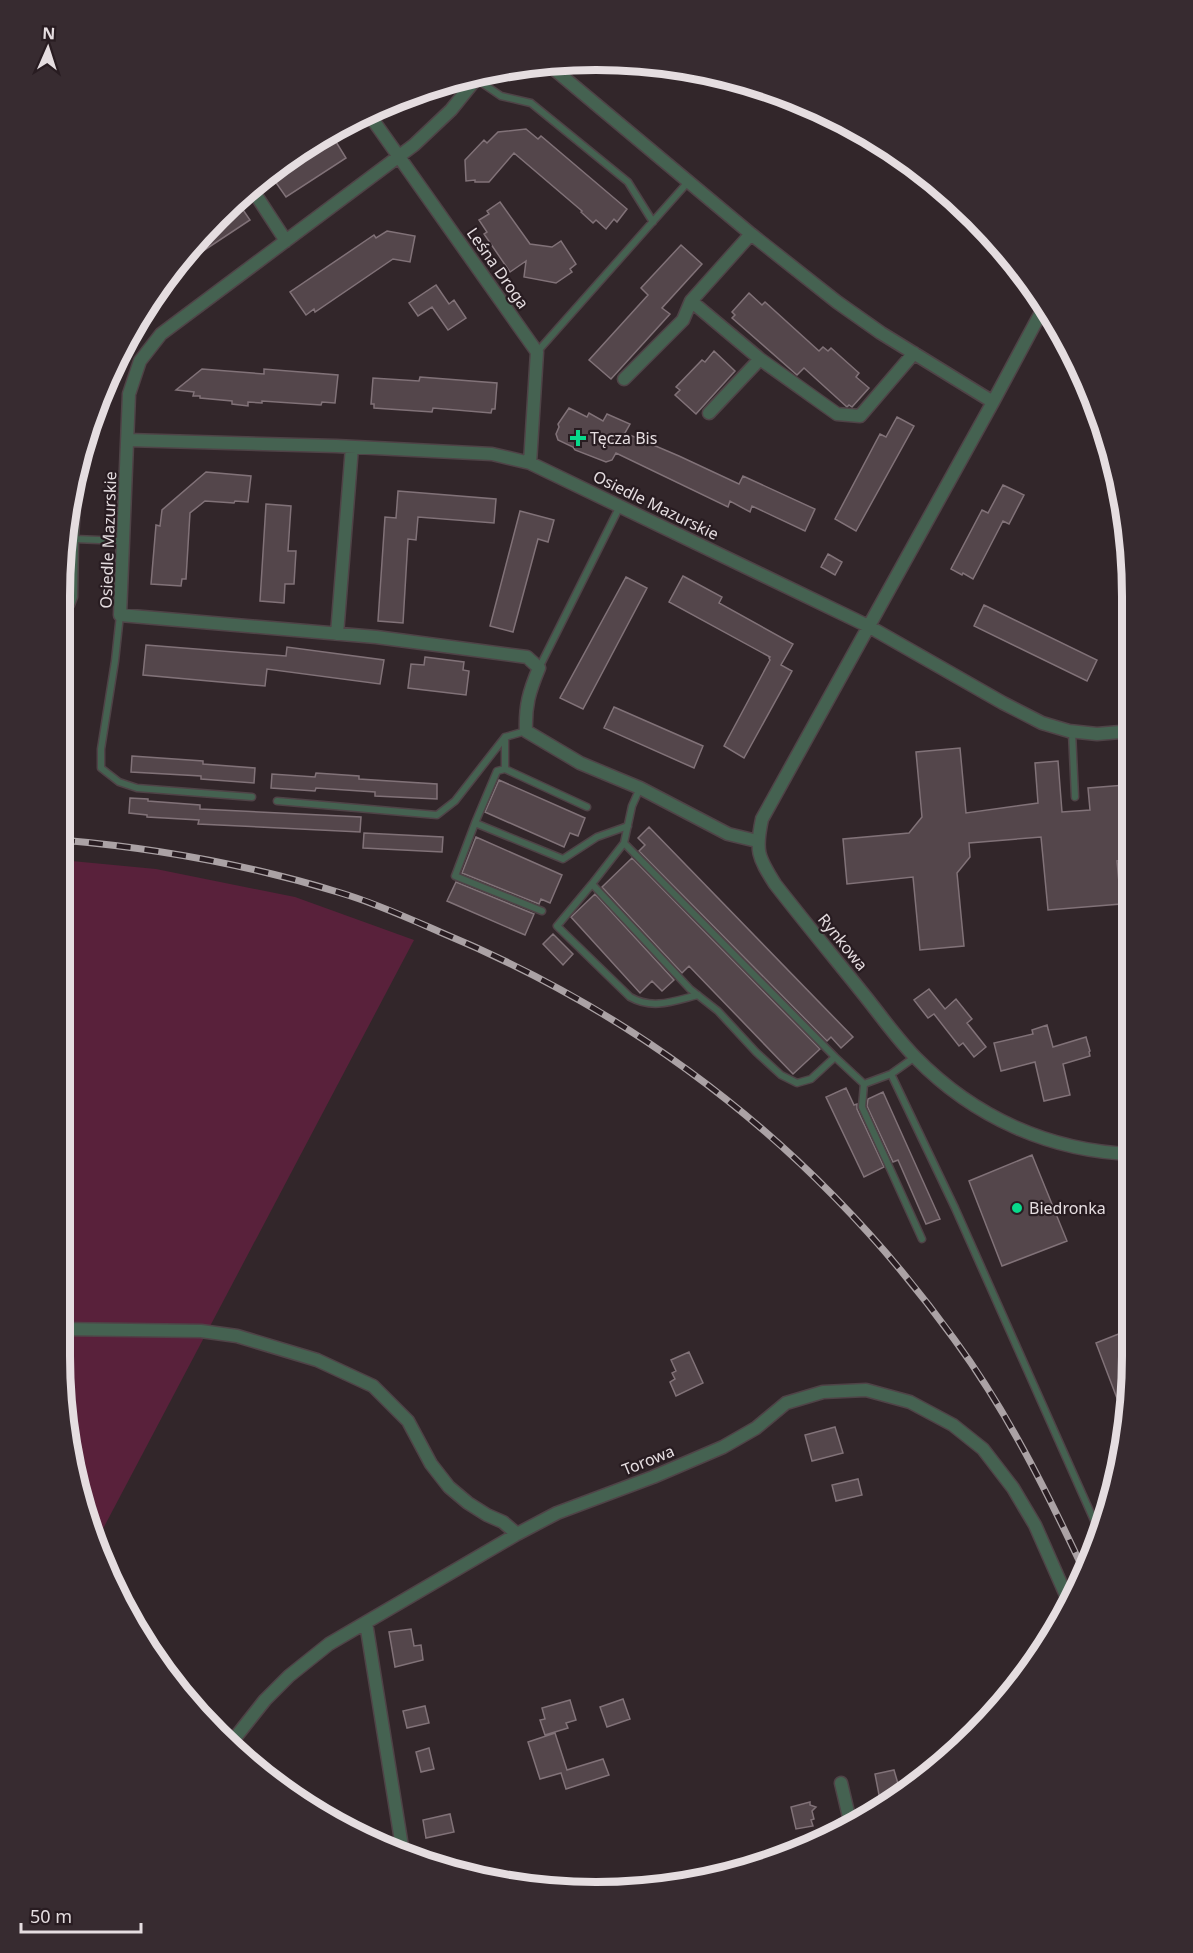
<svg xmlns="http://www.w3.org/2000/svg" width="1193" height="1953" font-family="'Noto Sans',sans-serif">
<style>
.green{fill:#59213b}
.building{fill:#54464b;stroke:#817278;stroke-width:1.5}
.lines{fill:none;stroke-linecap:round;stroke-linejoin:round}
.lane-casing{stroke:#4f4347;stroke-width:9}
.street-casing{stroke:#4f4347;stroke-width:15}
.lane{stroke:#456251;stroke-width:6}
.street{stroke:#456251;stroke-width:12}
.rail-casing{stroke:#aba2a5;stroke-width:7}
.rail{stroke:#281c21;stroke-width:4.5;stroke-dasharray:14;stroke-linecap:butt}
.poi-dot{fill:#08d98b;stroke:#281c21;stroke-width:2}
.labels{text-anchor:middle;stroke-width:4.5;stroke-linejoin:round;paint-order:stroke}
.street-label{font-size:16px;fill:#e5dde0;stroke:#281c21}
.poi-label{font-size:16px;fill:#e5dde0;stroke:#281c21;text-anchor:start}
.rim{fill:none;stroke:#e5dde0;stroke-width:8}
</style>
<rect width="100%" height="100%" fill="#32262a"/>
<path class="green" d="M61,860l95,9 139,28 119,43 -318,602 -8,-13 -28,-173z"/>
<path class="building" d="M526,129l12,10 3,-3 86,73 -10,13 -3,-3 -8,10 -10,-9 -3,3 -12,-11 1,-1 -68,-58 -25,29h-14v-2l-9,1 -1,-21 19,-20 3,3 11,-11z
M333,137l13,21 -60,39 -14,-20z
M237,201l13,19 -68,45 -2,-2 37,-46z
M500,202l30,42 22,3 9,-6 15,23 -6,5 2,3 -16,11 -32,-6 2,-16 -16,11 -26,-38 3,-2 -8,-12 10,-6 -2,-3z
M387,231l28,5 -5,26 -17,-3 -78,53 -1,-3 -8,6 -16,-23 84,-57 2,3z
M681,245l21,19 -40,44 8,6 -59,65 -22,-19 59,-65 -7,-7z
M436,285l13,19 5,-4 12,18 -18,12 -16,-23 -14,9 -9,-13z
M749,293l13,12 3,-3 54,49 4,-4 5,4 3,-3 28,25 -3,4 13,11 -17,19 -3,-2 -2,2 -43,-39 -7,7 -65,-57 3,-3 -3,-3z
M714,351l21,20 -39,43 -21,-19 5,-5 -4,-3 26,-27 3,2z
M202,369l62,5v-5l74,6 -3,28 -13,-1 -1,3 -59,-4v2l-14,-1v4l-16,-2v-3l-32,-3v-2h-7l1,-4 -18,-2z
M420,377l77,6 -2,26h-3l-1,4 -58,-5 -1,4 -58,-4v-4h-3l2,-26 46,3z
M569,408l18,9 2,-4 14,8 4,-7 23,10 -5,9 54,23 60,28 4,-8 72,33 -10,22 -53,-25 -2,6 -20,-11 -2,6 -112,-54 -4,7 -6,2 -31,-12 -2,-3 -15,-7 -2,-6 3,-7 -1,-3z
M897,417l17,9 -58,105 -21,-12 45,-85 6,3z
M206,472l45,4 -3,26 -13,-1 -1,2 -29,-2 -15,12 -4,66h-4l-1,7 -30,-2 5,-59 4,1 2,-16z
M1003,485l21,10 -15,29 -6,-3 -30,58 -10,-6 -1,2 -11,-6 31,-59 6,3z
M398,491l98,8 -2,24 -76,-6 -2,23 -8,-1 -5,84 -25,-2 7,-104 11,1z
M266,504l25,2 -3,45h8l-2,33h-9l-1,19 -24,-2z
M520,511l34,9 -6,22 -10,-3 -25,93 -23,-6z
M828,554l14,8 -7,13 -14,-8z
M683,576l39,21 -3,6 74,41 -12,21 11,6 -48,87 -20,-12 46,-86 -1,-2 1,-1 -101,-55z
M626,577l21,11 -64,121 -23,-11z
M984,605l113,55 -10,21 -113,-55z
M146,645l140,11 1,-9 97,13 -4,24 -113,-15 -2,17 -122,-11z
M425,657l39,5 -1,8 6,1 -3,24 -58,-7 3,-24 13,1z
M614,707l89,39 -9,22 -90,-40z
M960,748l6,65 72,-10 -3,-40 23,-2 4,51 28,-2 -2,-22 37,-3 1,16 6,-1v59l-15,2 4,43 -73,6 -7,-73 -72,6 1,14 -13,16 7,73 -44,4 -7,-73 -66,7 -4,-45 66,-6 13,-16 -6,-65z
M132,756l71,5v3l52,4 -1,15 -53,-4v-3l-70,-4z
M316,773l43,3v3l78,5v15l-62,-3v-4l-59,-4 -1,3 -44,-3 1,-14 43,3z
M499,780l86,38 -7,18 -8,-3 -6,14 -79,-35z
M130,798l18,1v2l52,4v4l161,8 -1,15 -162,-8 1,-4 -52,-3v-2l-18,-2z
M649,827l204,210 -12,11 -10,-11 -4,4 -188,-190 6,-6 -7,-7z
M364,833l79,4 -1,15 -79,-4z
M476,837l86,38 -12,28 -9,-4 -2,5 -77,-31z
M632,858l188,191 -27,25 -104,-108 -7,7 -80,-86z
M456,882l78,32 -9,21 -78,-34z
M595,894l79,86 -12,11 -10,-10 -12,12 -69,-76z
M553,934l20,20 -10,11 -20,-21z
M929,989l16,20 11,-10 16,20 -5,4 19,24 -12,10 -11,-14 -4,3 -25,-32 -6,4 -14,-18z
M1047,1025l6,22 33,-10 4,14 -1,1 1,4 -27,8 7,31 -26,6 -9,-39 -34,9 -7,-28 39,-9 -1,-4z
M846,1088l8,17 3,-1v5l27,58 -20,10 -38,-80z
M883,1092l57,127 -14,5 -28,-64 -5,2 -26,-56 1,-7z
M1032,1155l35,86 -65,25 -33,-85z
M1121,1333l11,26v33l-6,30 -30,-79z
M689,1352l14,31 -27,13 -6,-14 5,-3 -3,-6 4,-2 -5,-11z
M835,1427l8,26 -31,8 -7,-26z
M858,1479l4,16 -26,6 -4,-16z
M411,1629l3,17 7,-1 2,15 -28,7 -6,-35z
M623,1699l7,20 -23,8 -7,-20z
M570,1700l6,20 -10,3 2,5 -23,7 -5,-15 5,-1 -3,-11z
M425,1706l4,17 -22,5 -4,-17z
M555,1733l12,37 36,-11 6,16 -43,14 -5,-16 -21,6 -12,-37z
M429,1748l5,21 -13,3 -5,-20z
M894,1770l7,24 -20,11 -6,-31z
M810,1802v3l6,2 -4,4 2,8 -3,1 2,6 -17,3 -5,-22z
M450,1814l4,18 -28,6 -3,-18z"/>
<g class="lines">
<g class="lane-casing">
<path id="lane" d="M476,79l25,17 30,7 97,79 25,40
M537,352l151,-170
M75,539l48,2
M61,605h10l3,-8 1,-58 4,-66
M120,615l-5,46 -14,88v19l18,14 18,6 115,9
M539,668l81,-162
M1072,732l3,65
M505,769v-32l21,-6
M277,801l160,14 18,-14 50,-64
M475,823l22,-52 8,-2 82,38
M624,843l8,-37 8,-18
M592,884l-35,42 73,71c23,13 44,4 68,-2
M542,911l-87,-35 20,-53 88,36 34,-22 31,-11
M835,1057l-24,22 -14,4 -16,-8 -25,-23 -38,-41 -28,-22 -98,-105 32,-41 211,214 29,27
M915,1057l-24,17 -27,10 -2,23 60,132
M891,1074l64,134 146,328"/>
</g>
<g class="street-casing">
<path id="street" d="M549,65l202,169 86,68 44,31 112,69
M480,74l-29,36 -37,35 -253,189 -21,27 -11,33 -9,221 256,22 151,20 12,11c-10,24 -14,38 -13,63l54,32 60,25 88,46 29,7
M368,113l169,239 -7,111
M252,189l34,52
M751,234l-60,67 69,58 77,55 23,2 54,-63
M1045,305l-52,97 -231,417c-7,32 -4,38 13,65 28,36 57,71 86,107 18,22 35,47 55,67 58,59 133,93 216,96
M624,379l59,-59 8,-19
M709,413l51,-54
M128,440l208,6 156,8 38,9 338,163 135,77 39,20 27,8 28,3 35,-3
M337,634l15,-187
M60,1329l141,2 36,5 80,24 56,26 35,35 23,43 18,23 19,16 19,12 16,7 14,12
M366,1623l37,230
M231,1743l34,-43 24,-24 40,-32 188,-110 40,-21 96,-36 70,-30 33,-19 30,-25 37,-11 43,-2 44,12 43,23 30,24 30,39 22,37 34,77
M841,1783l9,38"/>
</g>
<use href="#lane" class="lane"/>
<use href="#street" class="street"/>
<g class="rail-casing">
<path id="rail" d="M61,840c95,8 189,25 280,53 34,10 67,25 99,39 210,87 381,223 514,407 53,72 92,151 130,232"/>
</g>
<use href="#rail" class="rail"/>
</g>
<g class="poi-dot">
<path d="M575 429h6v6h6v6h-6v6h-6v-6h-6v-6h6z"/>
<circle cx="1017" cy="1208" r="6"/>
</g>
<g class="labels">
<g class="street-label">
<text transform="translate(498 268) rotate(55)" y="6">Leśna Droga</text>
<text transform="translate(656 505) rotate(26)" y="6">Osiedle Mazurskie</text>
<text transform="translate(108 540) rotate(-88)" y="6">Osiedle Mazurskie</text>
<text transform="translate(843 942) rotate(51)" y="6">Rynkowa</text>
<text transform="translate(648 1460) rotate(-22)" y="6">Torowa</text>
</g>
<g class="poi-label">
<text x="590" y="444">Tęcza Bis</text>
<text x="1029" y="1214">Biedronka</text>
</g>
</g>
<path d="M0 0H1193V1953H0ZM596 70H596A526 526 0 0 1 1122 596V1356A526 526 0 0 1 596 1882H596A526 526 0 0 1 70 1356V596A526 526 0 0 1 596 70Z" fill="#372b30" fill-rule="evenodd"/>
<path class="rim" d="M596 70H596A526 526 0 0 1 1122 596V1356A526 526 0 0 1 596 1882H596A526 526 0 0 1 70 1356V596A526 526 0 0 1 596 70Z"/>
<g transform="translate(48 48) rotate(3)" stroke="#281c21" stroke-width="4.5" paint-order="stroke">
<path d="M0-4.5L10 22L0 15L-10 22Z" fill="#e5dde0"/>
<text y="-9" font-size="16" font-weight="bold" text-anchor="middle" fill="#e5dde0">N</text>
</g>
<path d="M21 1923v9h120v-9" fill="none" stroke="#e5dde0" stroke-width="3"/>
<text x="30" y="1923" font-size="18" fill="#e5dde0" stroke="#281c21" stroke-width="4.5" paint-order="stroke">50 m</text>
</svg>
